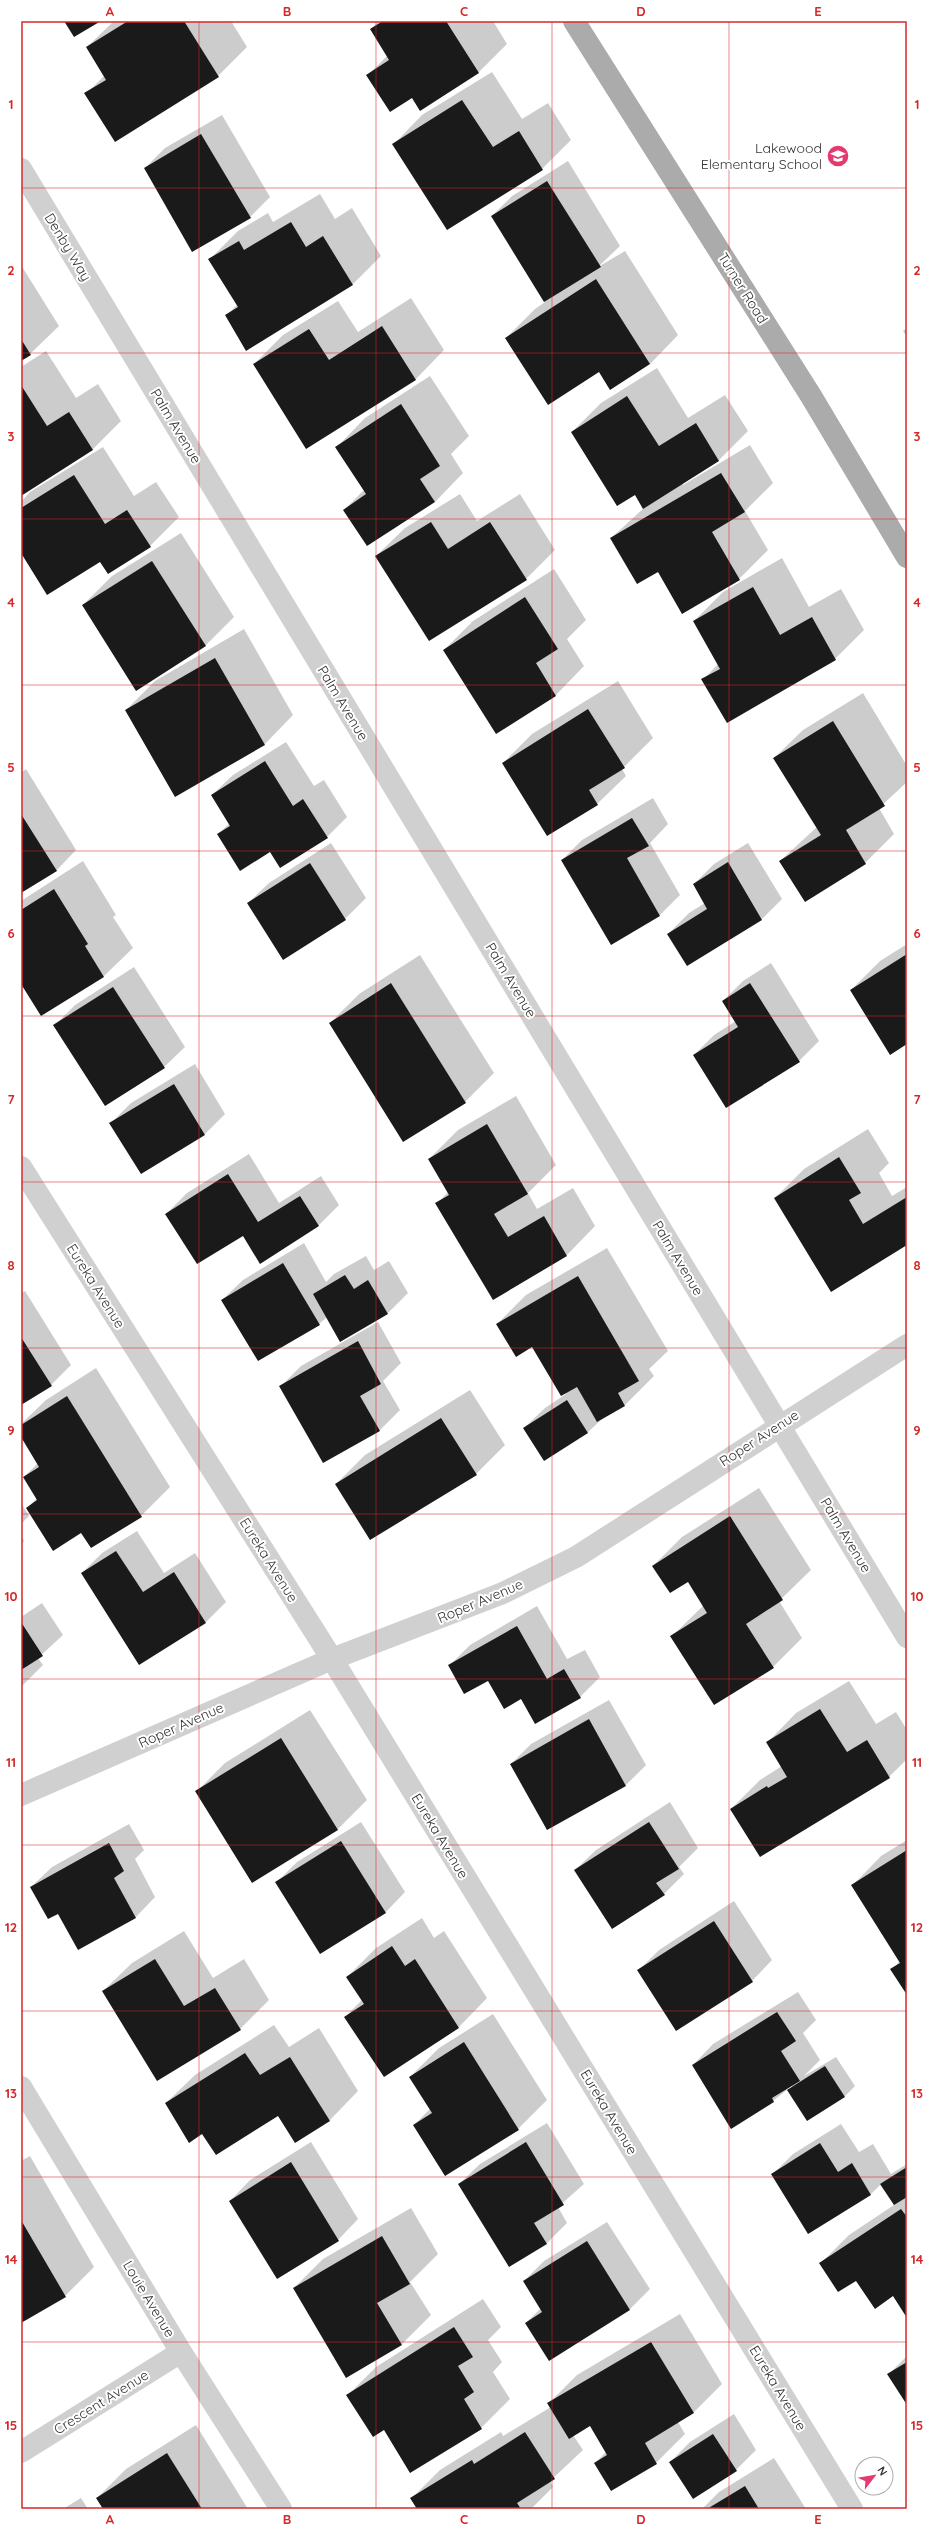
<svg xmlns="http://www.w3.org/2000/svg" width="928" height="2530" font-family="Quicksand,sans-serif">
<style>
.shadow{fill:#0003}
.building{fill:#1a1a1a}
.lines{fill:none;stroke-linecap:round;stroke-linejoin:round}
.minor{stroke:#d0d0d0;stroke-width:22}
.major{stroke:#ababab;stroke-width:22}
.grid{fill:none;stroke:#d62828;stroke-width:1;stroke-opacity:0.55}
.labels{text-anchor:middle;stroke-width:4;stroke-linejoin:round;paint-order:stroke}
.poi-label{font-size:14px;fill:#333;stroke:#fff;text-anchor:end}
.street-label{font-size:14px;fill:#333;stroke:#fff}
.neatline{fill:none;stroke:#d62828;stroke-width:1.5}
.grid-label{font-size:13px;text-anchor:middle;font-weight:bold;fill:#d62828}
</style>
<rect width="100%" height="100%" fill="#fff"/>
<path class="shadow" d="M114,21h117l16,26 -29,29 -132,18 19,-19 -18,-28z
M379,21h114l14,23 -29,29 -110,2 20,-20 -17,-26z
M492,72l30,47 26,-16 23,37 -29,29 -95,60 -53,-85 28,-29z
M222,115l48,82 -20,20 -105,-49 20,-20z
M568,161l52,85 -22,21 27,-16 53,84 -28,29 -51,6 -93,-32 29,-29 10,-7 -53,-86 20,-20z
M320,194l15,25 17,-11 29,48 -29,29 -126,31 11,-11 -28,-45 29,-29 30,-18 5,9z
M21,265l38,61 -29,28 -9,6z
M411,298l33,52 -28,29 -110,69 -52,-84 29,-29 55,-34 20,31z
M907,328v9l-4,-6z
M46,351l30,47 22,-14 23,37 -29,29 -71,45v-128z
M657,368l31,50 37,-23 23,36 -29,29 -37,23 1,2 67,-40 23,38 -28,28 23,39 -29,29 -81,-9 -47,-32 33,-30 -9,-15 -63,-61 29,-29z
M430,376l39,60 -18,18 12,19 -28,29 -91,8 20,-20 -27,-43 28,-29z
M103,447l31,49 22,-14 23,35 -29,29 -50,15 -79,-10v-49l9,-10z
M460,494l17,27 43,-27 35,56 -29,29 -150,-23 29,-28z
M181,533l53,84 -29,29 -122,-41 29,-29z
M782,558l27,49 32,-18 23,41 -29,29 -132,21 15,-16 -24,-43 29,-29z
M554,569l32,51 -19,19 17,27 -28,29 -60,37 -52,-82 29,-29z
M244,629l49,86 -28,29 -89,52 -50,-86 29,-29z
M618,681l35,57 -31,31 4,7 -29,28 -94,-41 29,-29z
M863,693l44,73v16l-28,26 15,26 -29,29 -60,37 -25,-39 37,-34 -43,-69 29,-28z
M286,742l28,44 10,-6 23,37 -20,20 -57,13 -52,-16 12,-11 -18,-28 21,-20z
M26,769l50,81 -20,21 -35,21v-119z
M653,798l15,26 -18,19 30,52 -20,20 -49,29 -49,-84 20,-20z
M331,843l35,55 -21,21 -62,40 -35,-56 21,-20z
M748,843l34,56 -20,20 -74,46 -20,-31 21,-21 16,-10 -11,-19 20,-20z
M83,861l33,54 -3,2 20,31 -29,28 -63,39 -20,-32v-82z
M907,944v99l-56,-53 29,-29z
M420,955l74,118 -29,29 -135,-79 29,-29z
M771,963l48,78 -20,20 -105,-6 20,-20 22,-14 -13,-20 20,-20z
M134,967l51,80 -21,20 -59,38 -50,-80 20,-20z
M195,1064l30,50 -20,20 -64,39 -30,-50 20,-20z
M516,1096l40,69 -28,28 9,16 36,-21 22,38 -28,29 -74,43 -56,-94 11,-12 -19,-33 29,-29z
M868,1129l21,34 -10,10 13,23 15,-9v57l-132,-46 29,-29z
M249,1154l30,49 42,-27 18,29 -21,21 -75,8 -77,-20 21,-21z
M304,1243l22,39 8,-8 32,-18 8,14 15,-9 19,32 -21,21 -60,3 -8,7 -97,-24 21,-20z
M607,1248l61,103 -19,18 5,7 -29,29 -23,14 -15,14 -63,-5 21,-20 21,-14 -33,-48 -36,-22 29,-29z
M25,1291l46,74 -20,20 -30,19v-111z
M378,1322l23,41 -18,18 17,29 -20,20 -56,32 -43,-76 20,-20z
M96,1368l74,119 -29,29 -59,15 -55,-23 10,-10 -13,-21 14,-14 -17,-28v-11l25,-24z
M470,1390l35,55 -29,29 -140,10 29,-29z
M759,1488l52,82 -32,31 23,37 -29,29 -101,-31 32,-31 -16,-25 -35,-14 29,-29z
M21,1503l8,13 -8,8z
M137,1531l27,42 31,-20 31,49 -20,20 -67,42 -57,-91 20,-20z
M21,1536l3,5 -3,3z
M42,1603l21,32 -25,23 5,7 -22,22v-70z
M537,1606l30,53 18,-9 15,27 -20,20 -58,1 -34,-19 -39,-13 21,-21z
M849,1681l27,43 20,-12 11,18v29l-18,18 -158,32 29,-29 22,-14 -14,-24 28,-29z
M609,1700l37,65 -21,21 -114,-22 20,-20z
M310,1710l57,90 -29,29 -86,53 -56,-90 29,-29z
M670,1802l28,46 -19,19 5,7 -20,20 -89,-24 21,-20z
M361,1822l44,70 -20,21 -108,-31 20,-20z
M129,1824l15,26 -9,9 20,38 -20,21 -77,-6 -27,-25 21,-20z
M907,1840v153l-15,-24 8,-8 -47,-76 28,-29z
M734,1901l38,59 -20,21 -113,-11 20,-20z
M422,1918l12,20 10,-7 43,67 -28,29 -75,49 -39,-59 17,-17 -15,-23 29,-29z
M184,1931l29,47 31,-19 25,41 -29,29 -83,51 -54,-89 29,-28z
M798,1992l18,28 -13,13 17,27 -16,16 32,-19 19,29 -10,10 -38,24 -18,-30 5,-6 -21,17 -80,-36 20,-21z
M493,2014l54,86 -29,29 -104,-4 16,-16 -20,-32 29,-29z
M274,2025l15,22 30,-19 39,63 -28,29 -35,22 -17,-27 -112,-12 29,-28z
M547,2123l37,61 -26,23 9,16 -20,20 -38,23 -50,-82 21,-20z
M841,2124l18,28 14,-8 18,30 16,-10v152l-14,-21 -72,-32 28,-28 45,-30 -13,-21 -10,10 -63,39 -35,-59 20,-20z
M311,2142l47,77 -20,21 -108,-39 20,-21z
M30,2156l64,111 -29,29 -44,26v-161z
M411,2208l27,46 -28,28 21,33 -29,29 -56,33 -52,-89 29,-29z
M607,2222l43,67 -20,20 -81,51 -23,-37 15,-15 -17,-27 20,-20z
M483,2299l18,28 -13,13 14,22 -9,10 17,27 -29,29 -97,1 -37,-33 29,-29z
M680,2314l42,70 -29,29 -15,9 7,12 -29,29h-61l11,-11 -15,-27 -18,10 10,15 -33,31 3,6 -22,22h-113l-7,-10 29,-29 61,-38 2,4 48,-29 -2,-4 28,-28z
M907,2356v47l-18,-29z
M734,2414l22,36 -20,20 -66,-8 20,-20z
M196,2425l52,84h-144l-7,-11 29,-29z
M774,2458l32,51h-104l17,-17z
M81,2498l7,11h-25z"/>
<path class="building" d="M64,21h37l-27,16z
M128,21h56l35,56 -104,65 -31,-49 22,-13 -20,-33z
M383,21h63l33,52 -59,38 -8,-13 -22,14 -24,-37 23,-15 -19,-31z
M462,100l31,47 26,-16 24,39 -96,60 -55,-86z
M201,134l50,84 -59,34 -48,-84z
M547,181l54,86 -57,35 -53,-86z
M291,222l15,25 17,-11 30,49 -107,66 -21,-36 13,-8 -30,-48 31,-18 5,9z
M596,279l54,85 -40,26 -11,-18 -51,33 -43,-67z
M382,326l34,54 -110,69 -53,-85 56,-35 20,31z
M21,339l10,16 -10,6z
M21,385l26,41 22,-14 24,38 -72,46z
M627,396l32,50 37,-23 23,38 -76,48 -8,-14 -18,11 -46,-74z
M401,404l39,62 -20,13 15,23 -68,44 -24,-36 23,-16 -31,-47z
M721,473l24,39 -33,20 28,48 -58,34 -24,-42 -21,12 -27,-46z
M74,475l31,49 22,-14 24,37 -43,27 -8,-12 -53,33 -26,-42v-45z
M431,522l17,27 42,-27 37,58 -98,61 -54,-85z
M152,561l54,85 -70,45 -54,-86z
M753,587l27,48 32,-18 24,43 -109,63 -26,-44 19,-10 -27,-48z
M525,597l33,52 -22,14 20,33 -60,38 -53,-84z
M215,658l50,87 -90,52 -50,-87z
M588,709l37,59 -36,22 9,15 -51,31 -45,-73z
M833,721l52,85 -39,24 20,34 -61,38 -26,-41 42,-26 -48,-77z
M265,761l28,45 10,-7 25,39 -48,30 -10,-16 -30,19 -23,-37 13,-8 -19,-31z
M21,814l36,57 -36,22z
M632,818l17,28 -22,12 33,58 -49,29 -50,-85z
M728,862l34,58 -75,46 -20,-32 40,-25 -14,-25z
M310,863l36,57 -63,40 -36,-57z
M54,889l34,55 -3,2 19,31 -63,39 -20,-32v-74z
M907,954v90l-17,11 -40,-65z
M391,983l75,120 -63,39 -74,-119z
M750,983l50,79 -74,46 -33,-53 45,-28 -16,-26z
M113,987l52,81 -60,38 -52,-81z
M174,1084l31,51 -64,39 -32,-51z
M487,1124l41,70 -34,20 14,23 36,-21 23,40 -74,44 -58,-97 14,-8 -21,-36z
M839,1157l22,36 -12,7 14,24 44,-27v48l-76,47 -57,-94z
M228,1174l30,48 42,-26 19,30 -59,38 -17,-28 -46,28 -32,-50z
M283,1263l37,62 -62,36 -37,-61z
M345,1275l9,14 14,-9 20,34 -48,28 -27,-48z
M578,1276l61,105 -21,12 7,13 -28,16 -20,-35 -16,9 -29,-49 -16,10 -20,-33z
M21,1337l31,49 -31,19z
M358,1341l23,43 -21,12 20,35 -57,32 -44,-77z
M67,1396l75,121 -51,31 -10,-15 -28,18 -27,-43 11,-8 -14,-23 16,-10 -18,-30v-12z
M567,1400l21,33 -44,28 -21,-33z
M441,1418l36,57 -107,65 -35,-56z
M730,1516l53,84 -37,24 28,44 -60,37 -44,-69 37,-23 -19,-31 -18,11 -18,-27z
M116,1551l27,41 31,-20 32,51 -67,42 -58,-92z
M21,1622l22,34 -22,14z
M517,1626l30,53 17,-10 17,29 -46,26 -14,-25 -17,10 -16,-28 -24,13 -16,-29z
M820,1709l27,43 20,-12 23,38 -130,79 -30,-48 37,-23 1,2 19,-11 -21,-35z
M589,1719l37,67 -79,44 -37,-66z
M281,1738l57,92 -86,53 -57,-92z
M649,1822l30,47 -23,14 9,12 -53,34 -38,-59z
M341,1841l45,72 -66,41 -45,-72z
M109,1843l15,28 -10,7 22,40 -58,32 -20,-36 -10,5 -18,-32z
M907,1850v145l-17,-26 10,-6 -49,-78z
M714,1921l39,61 -77,49 -39,-61z
M392,1946l13,20 10,-7 44,69 -75,49 -40,-60 20,-13 -18,-27z
M155,1959l29,47 31,-18 26,42 -84,51 -55,-90z
M777,2012l19,29 -15,10 19,30 -28,17 2,4 -43,27 -39,-64z
M464,2042l55,88 -74,46 -32,-51 19,-12 -23,-36z
M245,2053l15,22 30,-18 40,64 -35,22 -17,-27 -62,39 -14,-21 -13,9 -24,-40z
M825,2066l20,31 -38,24 -20,-31z
M526,2142l38,63 -30,18 13,21 -38,23 -51,-83z
M820,2143l18,29 14,-9 19,32 -63,39 -37,-60z
M291,2162l48,79 -62,38 -48,-78z
M907,2167v30l-13,8 -14,-21z
M901,2209l6,8v101l-14,-22 -18,13 -19,-28 -18,11 -19,-29z
M21,2220l45,77 -45,26z
M382,2236l28,48 -33,19 25,42 -56,33 -53,-90z
M587,2241l43,69 -81,51 -24,-38 17,-11 -19,-31z
M454,2327l19,30 -15,9 16,26 -10,7 18,30 -72,44 -26,-43 -11,7 -27,-42z
M651,2342l43,71 -49,30 12,21 -46,27 -17,-28 13,-8 -17,-29 -21,13 -22,-36z
M907,2362v43l-20,-31z
M525,2432l30,47 -38,24 4,6h-104l-7,-11 62,-38 2,4z
M713,2434l24,37 -44,28 -24,-37z
M167,2453l35,56h-99l-7,-11z
M745,2486l14,23h-52z"/>
<g class="lines">
<path class="minor" d="M21,169l886,1468
M21,1167l311,492 520,850
M21,1795l311,-136 171,-66 73,-36 331,-212
M21,2087l160,265 100,157
M21,2452l160,-100"/>
<path class="major" d="M574,21l237,375 96,161"/>
</g>
<path class="grid" d="M199,21v2488M376,21v2488M552,21v2488M729,21v2488M21,188h886M21,353h886M21,519h886M21,685h886M21,851h886M21,1016h886M21,1182h886M21,1348h886M21,1514h886M21,1679h886M21,1845h886M21,2011h886M21,2177h886M21,2342h886"/>
<defs>
<g id="school-disc" transform="scale(1.15)"><circle r="9.5" fill="#e43a6e" stroke="#fff"/><path d="M0-5L7-2L0 1L-7-2ZM-4 1L0 2.5L4 1V4Q0 6-4 4Z" fill="#fff"/></g>
</defs>
<g fill-rule="evenodd">
<use href="#school-disc" x="838" y="156"/>
</g>
<g class="labels">
<g class="poi-label">
<text x="822" y="153">Lakewood<tspan x="822" dy="16">Elementary School</tspan></text>
</g>
<g class="street-label">
<text transform="translate(68 247) rotate(59)" y="5">Denby Way</text>
<text transform="translate(743 288) rotate(58)" y="5">Turner Road</text>
<text transform="translate(176 426) rotate(59)" y="5">Palm Avenue</text>
<text transform="translate(343 703) rotate(59)" y="5">Palm Avenue</text>
<text transform="translate(511 980) rotate(59)" y="5">Palm Avenue</text>
<text transform="translate(678 1258) rotate(59)" y="5">Palm Avenue</text>
<text transform="translate(96 1286) rotate(58)" y="5">Eureka Avenue</text>
<text transform="translate(759 1438) rotate(-33)" y="5">Roper Avenue</text>
<text transform="translate(846 1535) rotate(59)" y="5">Palm Avenue</text>
<text transform="translate(269 1560) rotate(58)" y="5">Eureka Avenue</text>
<text transform="translate(480 1601) rotate(-23)" y="5">Roper Avenue</text>
<text transform="translate(181 1725) rotate(-24)" y="5">Roper Avenue</text>
<text transform="translate(440 1836) rotate(59)" y="5">Eureka Avenue</text>
<text transform="translate(609 2112) rotate(59)" y="5">Eureka Avenue</text>
<text transform="translate(149 2299) rotate(59)" y="5">Louie Avenue</text>
<text transform="translate(778 2388) rotate(59)" y="5">Eureka Avenue</text>
<text transform="translate(101 2402) rotate(-32)" y="5">Crescent Avenue</text>
</g>
</g>
<rect width="928" height="2530" fill="none" stroke="#ffffff" stroke-width="44"/>
<g transform="translate(874 2476) rotate(59)"><circle r="19" fill="#ffffff" stroke="#adadad"/>
<path d="M0-3L7 15L0 10L-7 15Z" fill="#e43a6e"/>
<text y="-6" font-size="11" font-weight="bold" text-anchor="middle" fill="#333333">N</text>
</g>
<rect x="22" y="22" width="884" height="2486" class="neatline"/>
<g class="grid-label">
<text x="110" y="16">A</text>
<text x="287" y="16">B</text>
<text x="464" y="16">C</text>
<text x="641" y="16">D</text>
<text x="818" y="16">E</text>
<text x="11" y="109">1</text>
<text x="917" y="109">1</text>
<text x="11" y="275">2</text>
<text x="917" y="275">2</text>
<text x="11" y="441">3</text>
<text x="917" y="441">3</text>
<text x="11" y="607">4</text>
<text x="917" y="607">4</text>
<text x="11" y="772">5</text>
<text x="917" y="772">5</text>
<text x="11" y="938">6</text>
<text x="917" y="938">6</text>
<text x="11" y="1104">7</text>
<text x="917" y="1104">7</text>
<text x="11" y="1270">8</text>
<text x="917" y="1270">8</text>
<text x="11" y="1435">9</text>
<text x="917" y="1435">9</text>
<text x="11" y="1601">10</text>
<text x="917" y="1601">10</text>
<text x="11" y="1767">11</text>
<text x="917" y="1767">11</text>
<text x="11" y="1932">12</text>
<text x="917" y="1932">12</text>
<text x="11" y="2098">13</text>
<text x="917" y="2098">13</text>
<text x="11" y="2264">14</text>
<text x="917" y="2264">14</text>
<text x="11" y="2430">15</text>
<text x="917" y="2430">15</text>
<text x="110" y="2524">A</text>
<text x="287" y="2524">B</text>
<text x="464" y="2524">C</text>
<text x="641" y="2524">D</text>
<text x="818" y="2524">E</text>
</g>
</svg>
